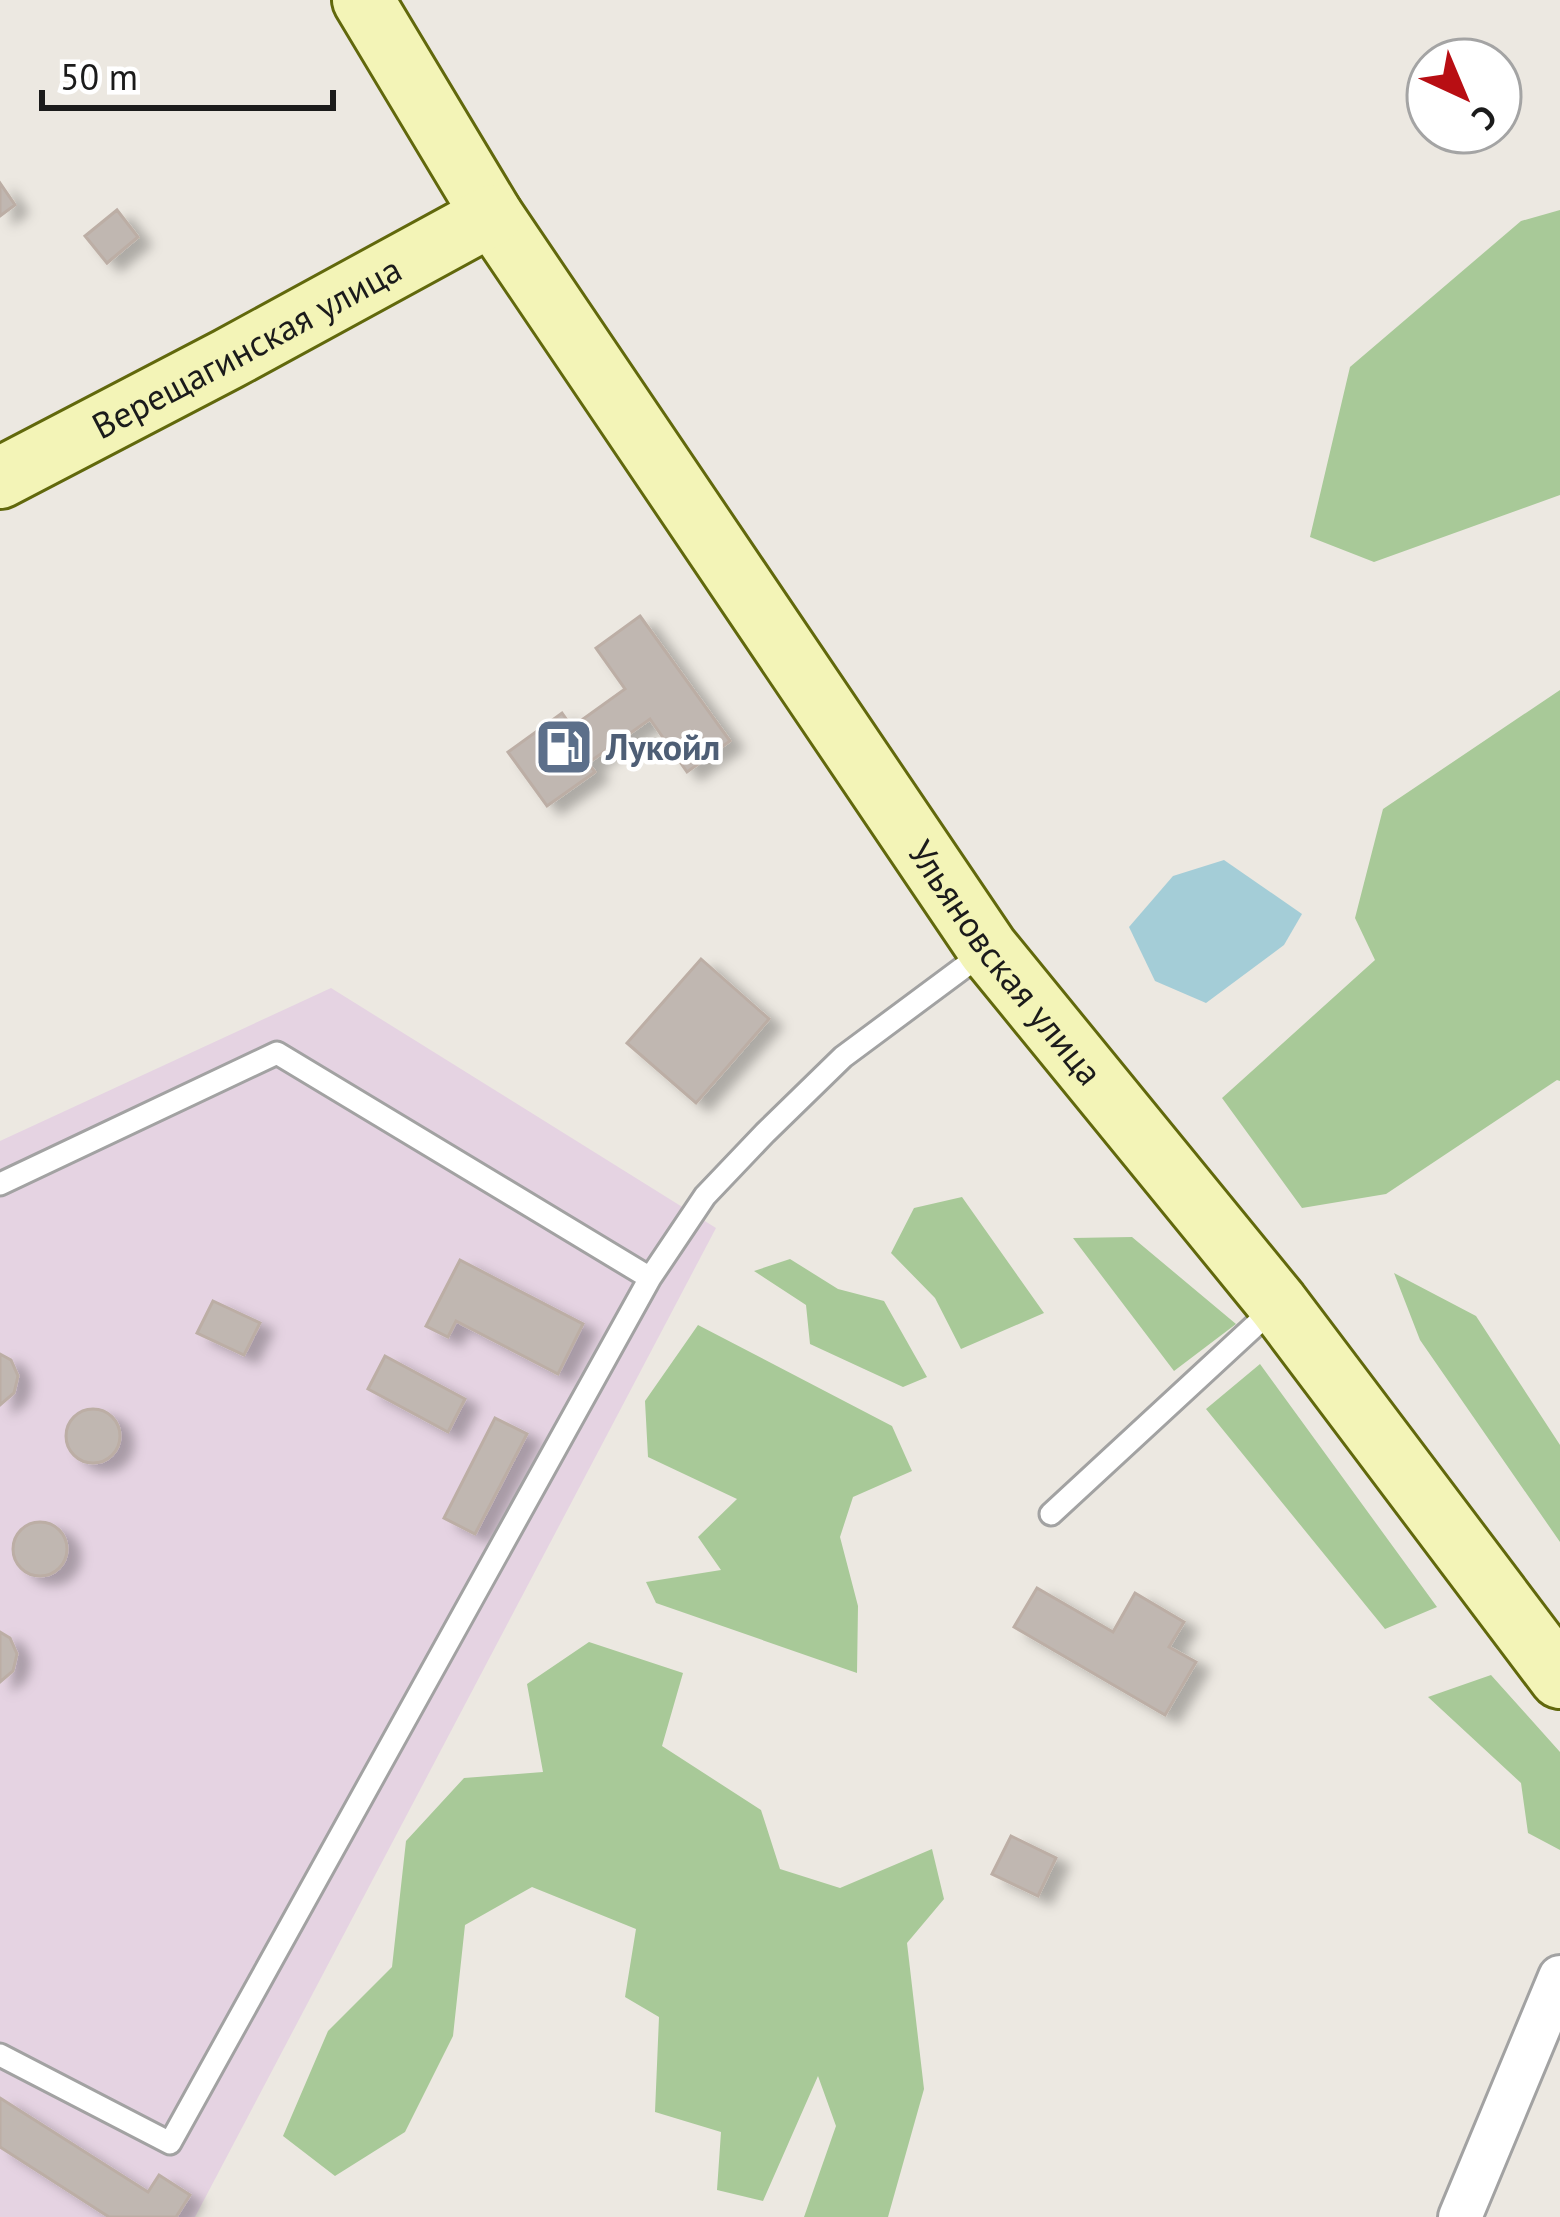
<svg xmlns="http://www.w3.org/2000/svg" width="1560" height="2217" font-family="'PT Sans',sans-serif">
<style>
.industrial{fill:#e5d3e2}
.forest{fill:#a8c998}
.water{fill:#a4cdd7}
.building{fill:#c0b7b1;stroke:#bcaea5;stroke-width:3;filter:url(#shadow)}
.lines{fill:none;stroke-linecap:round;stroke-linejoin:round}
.lane-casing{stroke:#a2a2a2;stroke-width:27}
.street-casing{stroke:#a2a2a2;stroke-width:48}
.secondary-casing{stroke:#61680c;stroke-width:66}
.lane{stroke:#fff;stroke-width:21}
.street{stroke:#fff;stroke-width:42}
.secondary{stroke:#f3f4b7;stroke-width:60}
.labels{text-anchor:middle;stroke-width:9;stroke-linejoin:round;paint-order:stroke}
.street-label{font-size:36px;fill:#1b1b1b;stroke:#fff}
.service-label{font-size:36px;font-weight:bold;fill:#4e5e75;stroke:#fff;text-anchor:start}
</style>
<defs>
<filter id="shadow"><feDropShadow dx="13" dy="8" stdDeviation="6" flood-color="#0004"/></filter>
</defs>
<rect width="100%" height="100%" fill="#ece8e1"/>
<path class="industrial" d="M331,988l385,240 -521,989h-195v-1076z"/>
<path class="forest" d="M1560,210v285l-186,67 -64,-25 40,-170 171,-146z
M1560,690v391l-3,-1 -171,114 -84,14 -80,-110 153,-138 -20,-42 28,-109z
M962,1197l82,116 -83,36 -26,-51 -44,-45 23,-45z
M1132,1237l104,87 -62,47 -101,-133z
M790,1259l48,30 46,12 43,76 -24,10 -93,-43 -4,-39 -52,-34z
M1394,1273l82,43 84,129v97l-140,-202z
M698,1325l194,101 20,45 -59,26 -13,40 18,69 -1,67 -201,-70 -10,-21 75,-12 -23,-33 39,-38 -89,-42 -3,-56z
M1260,1364l177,243 -52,22 -179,-220z
M589,1642l94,31 -21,73 99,64 19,59 60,19 92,-39 12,50 -37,44 17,146 -36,128h-84l32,-91 -18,-50 -55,125 -46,-11 4,-58 -66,-20 4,-95 -34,-20 11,-68 -104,-42 -67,38 -12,111 -48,96 -70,44 -52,-40 45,-105 64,-64 14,-126 58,-63 79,-6 -16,-88z
M1491,1675l69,77v98l-32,-17 -7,-50 -93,-86z"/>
<path class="water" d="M1224,860l78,54 -18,31 -78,58 -51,-22 -26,-54 44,-51z"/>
<path class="building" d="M0,183l15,22 -15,11z
M117,210l21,27 -31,26 -22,-27z
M640,616l90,125 -43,31 -37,-53 -62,44 7,9 -48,34 -39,-54 54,-39 10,14 53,-38 -29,-41z
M701,959l68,60 -73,84 -69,-60z
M460,1260l123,64 -25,50 -102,-53 -8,16 -22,-11z
M213,1301l47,22 -16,32 -47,-22z
M0,1354l11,6 7,16 -4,17 -14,12z
M385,1356l80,43 -17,33 -80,-43z
M66 1436a27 27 0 1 1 54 0a27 27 0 1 1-54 0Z
M495,1418l32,16 -52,100 -31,-16z
M13 1549a27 27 0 1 1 54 0a27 27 0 1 1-54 0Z
M1037,1588l76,44 22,-39 49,29 -15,25 27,15 -31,53 -151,-88z
M0,1632l10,6 7,16 -4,17 -13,11z
M1011,1836l45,22 -18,38 -46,-22z
M0,2098l148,94 11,-17 31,20 -14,22h-67l-109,-70z"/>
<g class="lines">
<g class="lane-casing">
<path id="lane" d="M0,1184l277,-131 373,225
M1051,1514l223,-206
M0,2055l170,88 480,-865 55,-82 60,-63 78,-76 144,-107"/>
</g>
<g class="street-casing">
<path id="street" d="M1460,2217l100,-240"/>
</g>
<g class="secondary-casing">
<g id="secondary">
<path id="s1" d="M363,0l129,215 496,734 290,355 282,374"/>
<path id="s2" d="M0,478l228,-119 264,-144"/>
</g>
</g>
<use href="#lane" class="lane"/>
<use href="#street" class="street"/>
<use href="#secondary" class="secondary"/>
</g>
<defs>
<g id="fuel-square" transform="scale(3)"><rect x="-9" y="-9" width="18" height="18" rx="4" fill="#5c6f8a" stroke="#fff"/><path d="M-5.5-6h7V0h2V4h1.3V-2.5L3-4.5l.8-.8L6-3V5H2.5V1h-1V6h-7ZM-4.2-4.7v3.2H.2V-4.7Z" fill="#fff"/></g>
</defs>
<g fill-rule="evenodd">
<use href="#fuel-square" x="564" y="747"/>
</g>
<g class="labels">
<g class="street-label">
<text dy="13" stroke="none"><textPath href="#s2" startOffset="279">Верещагинская улица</textPath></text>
<text dy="13" stroke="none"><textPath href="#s1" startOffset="1158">Ульяновская улица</textPath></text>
</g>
<g class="service-label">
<text x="606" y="760">Лукойл</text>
</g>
</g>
<g transform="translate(1464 96) rotate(136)"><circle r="57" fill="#ffffff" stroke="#a4a4a4" stroke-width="3"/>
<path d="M0-9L21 45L0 30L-21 45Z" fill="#b80e13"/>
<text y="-18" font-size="33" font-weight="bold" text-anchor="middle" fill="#1b1b1b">С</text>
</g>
<path d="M42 90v18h291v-18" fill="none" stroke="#1b1b1b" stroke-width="6"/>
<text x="60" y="90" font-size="36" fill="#1b1b1b" stroke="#ffffff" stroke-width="9" paint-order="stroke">50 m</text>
</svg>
